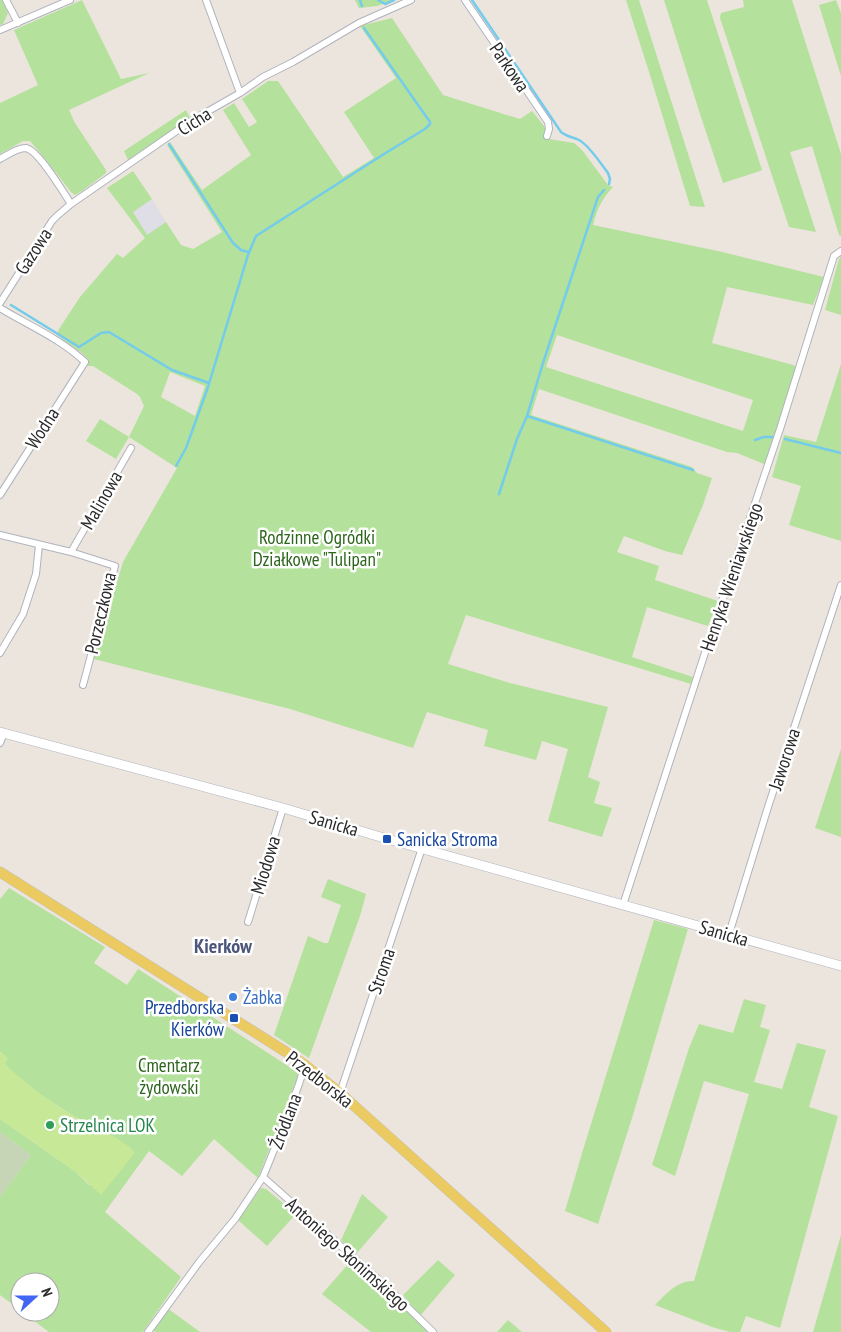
<svg xmlns="http://www.w3.org/2000/svg" width="841" height="1332" font-family="'PT Sans Narrow',sans-serif">
<style>
.industrial{fill:#dfdde5}
.green{fill:#b4e19b;fill-rule:evenodd}
.cemetery{fill:#c5d5b5}
.pitch{fill:#c7e897}
.lines{fill:none;stroke-linecap:round;stroke-linejoin:round}
.stream{stroke:#73cceb;stroke-width:2.5}
.street-casing{stroke:#b0b3be;stroke-width:8}
.secondary-casing{stroke:#b0b3be;stroke-width:10}
.primary-casing{stroke:#c3c3c3;stroke-width:11}
.street{stroke:#fff;stroke-width:6}
.secondary{stroke:#fff;stroke-width:9}
.primary{stroke:#ecca62;stroke-width:10}
.transit-dot{fill:#1a4fb4;stroke:#fff;stroke-width:2}
.shop-dot{fill:#3f7fe0;stroke:#fff;stroke-width:2}
.leisure-dot{fill:#2e9e5b;stroke:#fff;stroke-width:2}
.labels{text-anchor:middle;stroke-width:5;stroke-linejoin:round;paint-order:stroke}
.street-label{font-size:19px;fill:#2a2a2a;stroke:#fff}
.park-label{font-size:19px;fill:#2c651c;stroke:#fff}
.transit-label{font-size:19px;fill:#164399;stroke:#fff;text-anchor:start}
.shop-label{font-size:19px;fill:#366cbe;stroke:#fff;text-anchor:start}
.leisure-label{font-size:19px;fill:#27864d;stroke:#fff;text-anchor:start}
.neighbourhood-label{font-size:20px;font-weight:bold;fill:#4c557a;stroke:#fff}
</style>
<rect width="100%" height="100%" fill="#ece5dd"/>
<path class="industrial" d="M152,199l14,23 -19,14 -14,-24z"/>
<path class="green" d="M0,0h2l6,13 -5,11 -3,1z
M82,0l39,79 28,-6 -80,37 6,13 31,47v3l-24,18 -7,4 -4,-3 -25,-32 -16,-19h-7l-23,13v-51l38,-18 -24,-55z
M355,0h40l-18,6 -18,2z
M626,0h13l66,207 -15,-1 -40,-131z
M664,0h43l55,170 -2,1 -37,12 -22,-66z
M743,0h49l49,154v82l-2,-1 -27,-89 -22,6 26,80 -27,-5 -69,-209 1,-5 23,-6z
M836,0l5,13v63l-22,-71z
M392,18l51,77 77,24 12,-8 12,15 5,13 25,4 8,7 26,35 5,2c-11,12 -16,22 -20,38l125,26 106,26 -11,28 -86,-18 -15,56 81,22 4,2 -31,96 -2,1 -27,-11 -10,-1 -188,-63 -8,26 161,52 5,6 15,5 -9,27 -21,50 -17,-4 -41,-15 -7,16 42,14 -4,14 63,21 -10,25 -61,-19 -15,50 61,20 -2,7 -225,-69 -18,49 62,19 98,24 -20,70 12,5 -6,21 18,5 -10,29 -54,-16 20,-72 -26,-8 -6,19 -52,-14 4,-16 -61,-18 -14,36 -123,-39 -196,-50 29,-97 54,-94 -48,-31 -13,22 -30,-18 14,-22 29,18 15,-31 -4,-9 -3,-3 -44,-28h-5v-7l-6,-6 -25,-18 2,-6 21,-32 37,-43 6,4 22,-20 -38,-50 26,-17 19,28 -19,13 14,23 19,-13 15,23 12,4 29,-17 -55,-87 3,-3 32,48 49,-35 -28,-45 11,-7 15,24 8,-5 -15,-23 26,-18h10l65,96 31,-19 -30,-46 52,-34 -36,-52zM557,335l196,65 -10,31 -197,-64zM170,372l35,14 -10,30 -34,-19z
M186,110l4,8 -62,42 -4,-9z
M841,256v59l-16,-5 14,-51z
M841,364v177l-52,-16 12,-39 -29,-9 12,-42 32,7z
M841,749v88l-26,-9z
M328,879l38,15 -6,22 -51,142 -35,-23 34,-99 16,7h4l13,-38 -20,-8z
M9,888l96,59 -11,16 33,22 11,-16 161,104 -41,105 -44,-39 -32,37 -33,-25 -44,61 76,65 -38,55h-94l-27,-20h28v-30h-30v28l-20,-15v-98l31,-42 -31,-23v-13l76,53 13,13 42,-36 -15,-11 -14,-7 -30,-16 -31,-20 -25,-20 -12,-12 -2,-10 -2,-1v-153z
M654,920l34,9 -55,186 -35,109 -33,-13 18,-61z
M744,999l22,6 -6,22 10,3 -16,52 28,7 15,-46 29,7 -17,57 29,9 -58,212 -34,-12 -6,16h-10l-18,-5 -57,-22c11,-11 23,-25 39,-24l55,-187 -45,-13 -29,95 -23,-11 37,-117 10,-24 34,9z
M261,1188l5,1 30,25 -29,32 -29,-26z
M362,1194l26,23 -32,37 -15,-14z
M841,1235v97h-28z
M438,1260l17,15 -35,41 -17,-21z
M350,1262l44,36 34,34h-57l-49,-38z
M167,1308l33,24h-44l-3,-2z
M508,1320l14,12h-25z"/>
<path class="cemetery" d="M0,1132l31,23 -31,42z"/>
<path class="pitch" d="M0,1052l8,6 -3,6c20,19 43,37 67,51 19,12 49,21 63,38l-34,42 -25,-23 -76,-53z"/>
<g class="lines">
<path class="stream" d="M360,0l2,6
M378,0l7,4 9,-4
M472,0l89,132c6,5 12,5 18,8 10,5 22,24 29,33l2,6 -1,5
M169,144l64,99 8,7 7,2
M11,305l68,42 22,-14 8,-1 63,38 37,13
M527,416l166,54
M785,439l56,14
M755,440l9,-3h10
M176,466l10,-18 22,-61 40,-132 8,-19 128,-82 41,-25 5,-5v-2l-66,-94
M499,494l18,-55 10,-23 16,-53 53,-160 2,-6 6,-7"/>
<g class="street-casing">
<path id="street" d="M6,0l12,23
M206,0l34,93
M465,0l83,122 1,7 -2,7
M0,30l70,-30
M0,159c7,-4 17,-11 26,-11 12,2 38,45 45,56
M0,303l52,-82 6,-6 13,-11 120,-83 49,-28 23,-16 30,-15 66,-39 52,-23
M0,308c28,17 61,31 85,54l-85,133
M0,535l71,17 44,14 -32,119
M71,552l60,-104
M0,653l23,-39 13,-40 3,-29
M0,743l4,-10
M623,905l91,-280 66,-196 54,-173 7,-5
M248,922l35,-114
M729,934l39,-127 73,-222
M340,1093l82,-245
M263,1177l125,111 45,44
M148,1332l52,-71 35,-42 28,-42 19,-47 17,-46 6,-19"/>
</g>
<g class="secondary-casing">
<path id="secondary" d="M0,732l283,76 101,30 457,128"/>
</g>
<g class="primary-casing">
<path id="primary" d="M0,872l286,180 19,13 35,28 266,239"/>
</g>
<use href="#street" class="street"/>
<use href="#secondary" class="secondary"/>
<use href="#primary" class="primary"/>
</g>
<g class="transit-dot">
<rect x="382" y="834" width="10" height="10" rx="2.5"/>
<rect x="229" y="1013" width="10" height="10" rx="2.5"/>
</g>
<circle class="shop-dot" cx="233" cy="997" r="5"/>
<circle class="leisure-dot" cx="50" cy="1125" r="5"/>
<g class="labels">
<g class="street-label">
<text transform="translate(510 67) rotate(56)" y="7">Parkowa</text>
<text transform="translate(194 121) rotate(-32)" y="7">Cicha</text>
<text transform="translate(33 251) rotate(-57)" y="7">Gazowa</text>
<text transform="translate(42 428) rotate(-57)" y="7">Wodna</text>
<text transform="translate(101 500) rotate(-60)" y="7">Malinowa</text>
<text transform="translate(731 577) rotate(-71)" y="7">Henryka Wieniawskiego</text>
<text transform="translate(100 613) rotate(-77)" y="7">Porzeczkowa</text>
<text transform="translate(784 759) rotate(-72)" y="7">Jaworowa</text>
<text transform="translate(334 823) rotate(16)" y="7">Sanicka</text>
<text transform="translate(265 865) rotate(-73)" y="7">Miodowa</text>
<text transform="translate(724 933) rotate(16)" y="7">Sanicka</text>
<text transform="translate(381 971) rotate(-71)" y="7">Stroma</text>
<text transform="translate(320 1079) rotate(38)" y="7">Przedborska</text>
<text transform="translate(285 1121) rotate(-69)" y="7">Źródlana</text>
<text transform="translate(348 1254) rotate(42)" y="7">Antoniego Słonimskiego</text>
</g>
<g class="park-label">
<text x="317" y="544">Rodzinne Ogródki<tspan x="317" dy="22">Działkowe "Tulipan"</tspan></text>
<text x="169" y="1072">Cmentarz<tspan x="169" dy="22">żydowski</tspan></text>
</g>
<g class="transit-label">
<text x="397" y="846">Sanicka Stroma</text>
<text x="224" y="1014" text-anchor="end">Przedborska<tspan x="224" dy="22">Kierków</tspan></text>
</g>
<g class="shop-label">
<text x="243" y="1004">Żabka</text>
</g>
<g class="leisure-label">
<text x="60" y="1132">Strzelnica LOK</text>
</g>
<g class="neighbourhood-label">
<text x="223" y="953">Kierków</text>
</g>
</g>
<g transform="translate(35 1297) rotate(69)"><circle r="24" fill="#ffffff" stroke="#aaaaaa"/>
<path d="M0-4L9 19L0 12L-9 19Z" fill="#4265f4"/>
<text y="-8" font-size="14" font-weight="bold" text-anchor="middle" fill="#2a2a2a">N</text>
</g>
</svg>
